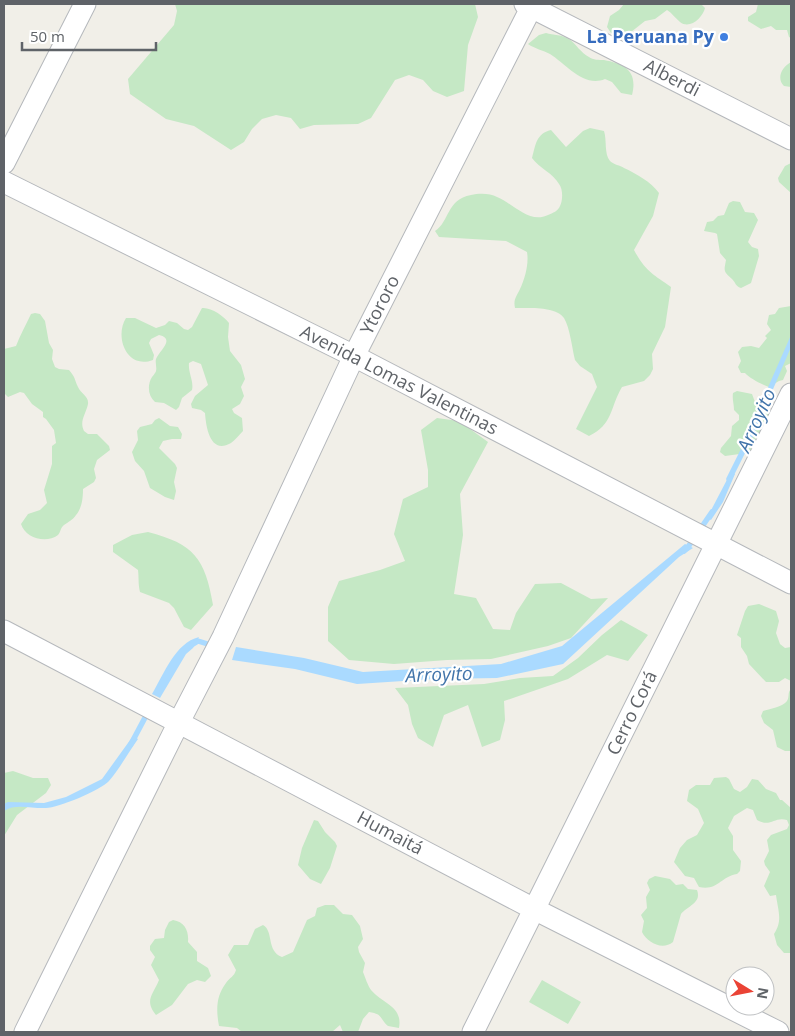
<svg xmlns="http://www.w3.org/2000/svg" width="795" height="1036" font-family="'Open Sans',sans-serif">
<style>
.green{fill:#c5e8c5}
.water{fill:#aadaff}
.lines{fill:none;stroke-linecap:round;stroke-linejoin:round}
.stream{stroke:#aadaff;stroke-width:5.5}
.minor-casing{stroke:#b5b8bc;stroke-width:23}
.minor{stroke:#fff;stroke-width:21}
.shop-dot{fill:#3f7fe0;stroke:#fff;stroke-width:2}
.labels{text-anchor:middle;stroke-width:4.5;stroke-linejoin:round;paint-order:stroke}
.shop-label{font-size:18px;font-weight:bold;fill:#366cbe;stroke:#fff;text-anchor:end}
.street-label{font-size:18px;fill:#5f6368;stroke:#fff}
.water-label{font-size:19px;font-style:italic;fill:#4174aa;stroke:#fff}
</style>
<rect width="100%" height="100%" fill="#f1efe8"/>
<path class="green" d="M175,4h300l3,13 -10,28 -4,46 -17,6 -14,-6 -10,-11 -14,-5 -14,5 -24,38 -13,6 -44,1 -14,4 -9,-11 -15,-3 -14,4 -10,10 -8,13 -13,8 -37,-24 -28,-7 -36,-25 -2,-15 46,-54 3,-14z
M624,4h77l4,4c-2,9 -15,22 -25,14 -5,-4 -8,-9 -13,-12l-12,9 -10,2 -19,15 -15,-3 -4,-6 3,-11 9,-6z
M758,4l33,1v33l-2,-1 -2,-7h-11l-5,-4 -10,3 -13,-8v-4l8,-5z
M546,33c7,2 17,2 23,6 7,5 12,14 20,18 4,3 10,3 15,3 21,4 34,11 28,35l-11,-2 -9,-11 -7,-3c-21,9 -39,-15 -55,-25 -7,-4 -15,-5 -22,-10l11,-9z
M791,62v25l-7,-1c-8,-8 -2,-19 7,-24z
M590,128l14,3c3,9 0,23 6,30 4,4 10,4 14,7 13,6 27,14 35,25l-6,23 -19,34c12,22 19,24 37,37l-6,40 -13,27 1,15 -3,6 -6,6 -22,6c-12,20 -9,38 -33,49l-13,-7 21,-42 -5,-13 -12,-8 -5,-6c-3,-12 -5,-32 -11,-42 -8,-12 -36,-10 -49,-10 -2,-9 2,-12 5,-19 5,-11 9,-25 7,-37l-21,-11 -67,-4 -4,-6c15,-10 11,-31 36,-36 8,-2 19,-2 26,2 17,7 32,27 51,18 5,-2 10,-4 12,-9 3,-6 3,-17 -1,-22 -6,-11 -20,-16 -27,-26 4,-14 4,-24 19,-28l15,17 17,-16z
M791,163v30l-12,-11 -1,-4 7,-12z
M733,201l7,1 5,10 9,1 4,7 -10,22 4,5 6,2 1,7 -8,27 -10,5c-6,-2 -5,-5 -9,-9 -9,-8 -8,-8 -6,-19l-6,-7 -3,-19 -2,-1 -11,-2 3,-9 6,-1 5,-5 6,-1 5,-12z
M791,306v57l-6,3 2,5 -4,9 -4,1 -10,6c-6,-2 -20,-9 -24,-14h-4l-3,-6 3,-6 -3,-9 4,-5 9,-1 8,2 8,-10 -2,-2 6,-6 -4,-6 2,-9 6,-1 4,-6z
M202,308c9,-1 22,8 27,15l-1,14 2,14 11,14 4,14 -4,8 3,9 -4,8 -8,5 2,4 8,5 1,13c-4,4 -8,9 -12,12 -21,12 -25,-16 -26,-30l-4,-3 -9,-2 -1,-4 4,-8 13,-11 -7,-21 -8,-3 -4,2c-1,10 5,18 3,27l-10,8 -3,9 -3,3 -12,-7 -9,-1c-7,-6 -8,-17 -3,-25 1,-1 4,-5 4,-6 1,-4 -1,-8 0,-12 3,-8 20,-20 3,-24l-8,4 -2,4 5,12 -1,5c-26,10 -39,-23 -27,-42h9l21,10 9,-3 4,-4 8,2 7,6 4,1 4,-3z
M35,313l5,1 5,7 4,22 4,7 -1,9 3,8 4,2 10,1c7,8 5,9 9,17 3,7 11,9 10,17 -2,10 -9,17 -4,27l4,3h9l12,12 1,4 -13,10 -3,9 2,9 -2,4 -11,7c0,9 -1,19 -7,26 -3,5 -8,7 -12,10 -4,3 -3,7 -6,10 -12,9 -33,3 -37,-11l7,-10 12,-4 7,-7 -3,-13 8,-26v-18l4,-3 -2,-13 -8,-11 -3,-2v-5l-11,-8 -8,-11 -4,-1 -12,5 -4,-4v-44l12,-3c4,-11 10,-21 15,-32z
M737,391l15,3 3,8 11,2 3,7 4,4 -21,40 -5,-2 -22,3 -5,-4 1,-4 10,-12 1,-10 7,-6v-5l-5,-5c0,-6 -2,-11 -1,-17z
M159,418l11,8 8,1 4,7 -1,5h-9l-9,2 -4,7 16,16 2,4 -3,14 2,9 -2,9 -9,-3 -15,-9 -6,-17 -9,-10 -3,-9 6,-12 -1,-9 3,-4 12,-3 3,-4z
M437,418l22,3 29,21 -28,52 3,41 -9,59 22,4 17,31 17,1 6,-17 19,-29 26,-1 30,16 17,-1 -37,40 -23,8 -57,13 -44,1 -53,4 -45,-4 -21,-19v-34l11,-26 41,-11 25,-9 -11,-27 9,-35 25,-12v-17l-7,-40z
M148,532c46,12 57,26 65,73l-22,25 -7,-3 -10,-19 -5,-5 -29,-11c-2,-8 -1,-14 -2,-22l-25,-18v-7l19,-10z
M759,604l17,7 3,10 -3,12 4,11 5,4 6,-1v34l-6,-3 -6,4h-13l-17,-18 -2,-8 -6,-9v-9l-4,-3 8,-24 3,-5z
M621,620l27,15 -20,26 -21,-6 -39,24 -64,22 1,19 -5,20 -18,7 -14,-42 -24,10 -11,32 -15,-9 -6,-14 -4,-19 -13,-17 89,-4 36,-6 33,-2 25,-18 24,-23z
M791,689v62h-6l-8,-4 -4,-17 -9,-7 -3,-7 2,-5c6,-2 20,-4 24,-10 3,-5 0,-8 4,-12z
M13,771l20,7h15l3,7 -5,8 -29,22 -13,21v-63z
M726,777l3,2 5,10 6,3 7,-5 5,-8 6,1 8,9 10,4 4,7h2l9,8v145h-7l-7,-8 -3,-11c9,-14 4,-23 2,-39l-6,1 -6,-10 6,-14 -5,-7 -1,-4 5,-10 -2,-11 4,-5 16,-6 2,-4 -2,-5c-13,-4 -16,8 -30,0l-4,-10 -6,-2 -13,8 -6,12 5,8v14l8,11 -1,10 -3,3c-17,3 -19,17 -38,13l-5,-9 -9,-2 -11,-14 6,-14 7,-8 10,-5 7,-12 -6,-14 -11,-8 2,-11 7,-5h14l4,-7z
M314,820l4,1 7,11 10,10 2,4 -7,22 -9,16 -11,-5 -12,-14 4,-17z
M655,876l15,3 6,6 7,-1 5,5 9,1c5,13 -10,16 -16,24l-8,28c-11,9 -26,0 -31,-10l2,-11 -3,-6 6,-7 -1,-11 4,-7 -3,-7 2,-4z
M325,905h9l9,9 9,1 8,11 3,13 -5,8 1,5 6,11 -2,9c2,5 5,14 8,18 12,14 32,16 28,38l-11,-2c-9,-8 -5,-12 -19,-14l-6,7 -5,13h-15l-3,-7 -8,7h-90l-5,-4 -18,-2c-3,-16 -3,-30 7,-43 4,-6 8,-6 10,-13l-8,-15 6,-10h14l7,-16 8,-4c11,6 3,26 19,32l11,-5 14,-32 8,-4 2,-8z
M173,920c12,2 16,11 15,22l9,10v9l11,7 3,8 -6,6 -8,-2 -9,4 -16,21 -16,10c-12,-15 -3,-20 3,-35l-8,-15 4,-8 -5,-7v-4l5,-7 9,-1 1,-8 4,-8z
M542,980l39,22 -13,22 -39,-22z"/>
<path class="water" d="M791,335v12l-44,103 -6,-1z
M731,472l4,2 -12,28 -12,18 -4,-2z
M685,544l8,4 -14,9 -116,107 -66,14 -63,1 -77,5 -62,-15 -63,-9 4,-13 68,11 59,14 138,-8 61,-18z
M199,637l-6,11 -7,6 -26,44 -8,-4c12,-20 23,-51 47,-57z
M133,736l5,3c-10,14 -18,29 -29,42 -8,9 -51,27 -63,27 -13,1 -31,-5 -42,3v-7l4,-2 36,1 22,-6 36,-18z"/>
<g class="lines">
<path class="stream" d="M729,479l18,-36
M684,551l4,-4 24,-35
M190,646l8,-5 16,5
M131,744l17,-32"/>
<g class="minor-casing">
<path id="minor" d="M525,4l266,135
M4,163l81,-159
M4,182l350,174 437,227
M4,631l530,278 244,123
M25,1032l154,-310 44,-85 131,-281 179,-352
M473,1032l318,-638"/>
</g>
<use href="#minor" class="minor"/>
</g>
<circle class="shop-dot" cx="724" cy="37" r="5"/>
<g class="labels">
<g class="shop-label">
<text x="714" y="43">La Peruana Py</text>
</g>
<g class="street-label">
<text transform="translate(672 78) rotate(27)" y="6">Alberdi</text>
<text transform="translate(380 305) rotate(-63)" y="6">Ytororo</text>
<text transform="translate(399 380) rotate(27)" y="6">Avenida Lomas Valentinas</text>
<text transform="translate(632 713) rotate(-64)" y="6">Cerro Corá</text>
<text transform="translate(390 833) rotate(28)" y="6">Humaitá</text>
</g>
<g class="water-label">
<text transform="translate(756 420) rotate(-66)" y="7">Arroyito</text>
<text transform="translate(439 674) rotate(-2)" y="7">Arroyito</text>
</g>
</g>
<rect width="795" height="1036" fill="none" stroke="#5f6368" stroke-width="10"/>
<g transform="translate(750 991) rotate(100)"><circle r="24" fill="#ffffff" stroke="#bfc1c3"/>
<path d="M0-4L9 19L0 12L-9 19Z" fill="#ea4335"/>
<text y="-8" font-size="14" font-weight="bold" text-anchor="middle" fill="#5f6368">N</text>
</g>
<path d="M22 42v8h134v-8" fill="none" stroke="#5f6368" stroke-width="2.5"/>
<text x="30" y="42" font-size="15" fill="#5f6368" stroke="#ffffff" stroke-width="4" paint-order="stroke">50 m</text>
</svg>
